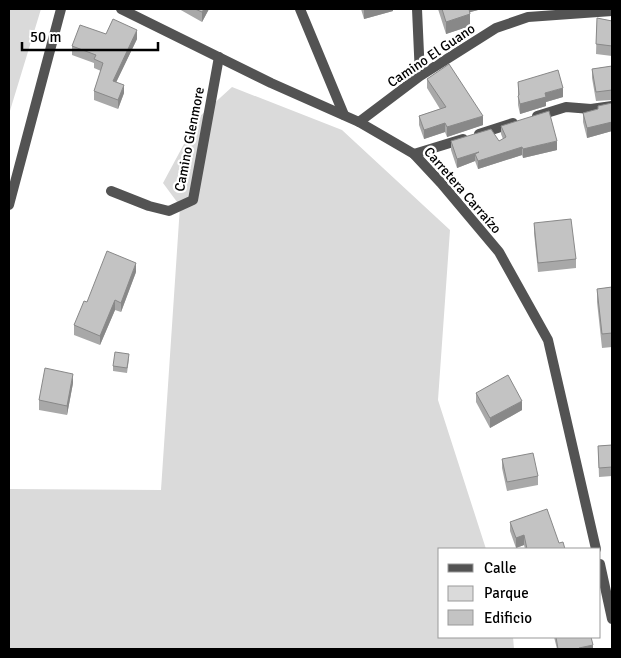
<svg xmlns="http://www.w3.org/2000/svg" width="621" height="658" font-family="Signika,sans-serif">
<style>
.green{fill:#dadada}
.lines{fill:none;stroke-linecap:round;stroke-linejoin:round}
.minor{stroke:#535353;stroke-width:10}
.tertiary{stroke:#535353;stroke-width:10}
.wall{fill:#a8a8a8}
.shaded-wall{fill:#888}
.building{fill:#c3c3c3;stroke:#888}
.labels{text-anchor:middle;stroke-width:4.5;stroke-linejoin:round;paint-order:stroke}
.street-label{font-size:14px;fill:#000;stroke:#fff}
</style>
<rect width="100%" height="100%" fill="#fff"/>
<path class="green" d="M9,9h32l-32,105z
M232,87l110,43 108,100 -12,170 48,149h-46v88h73l1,12h-505v-160l152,1 19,-284 -17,-23 35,-65z"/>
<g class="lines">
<path class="minor" d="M300,9l44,106
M417,9l3,67
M537,116l29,-9 25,2 21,-3
M359,122l61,-46 76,-48 32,-11 84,-6
M479,134l34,-11
M414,154l49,-15
M111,191l38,15 20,5 24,-11 26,-143
M9,205l52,-196"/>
<path class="tertiary" d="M121,9l150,74 88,39 55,32 27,29 58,69 49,88 48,209
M600,564l12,55"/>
</g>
<path class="wall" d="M179,9h30l-7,13z
M361,9h32v2l-29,8z
M438,9h40v1l-8,2v14l-24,8z
M597,18l15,3v35l-16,-2z
M106,34l31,5 -21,43 8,11 -6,16 -24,-9v-9l7,-20 -7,-3v-5l-22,-8v-9z
M612,66v34l-16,1 -4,-23v-9z
M427,79l56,46 -36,12 -2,-5 -21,7 -5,-14v-9l21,-7 -13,-21z
M518,82l45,15 -17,5v4l-26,8 -2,-9z
M612,103v28l-25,7 -4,-16v-9l15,-4v-3z
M501,126l56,24 -34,8 -1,-3 -44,14 -3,-8 -18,7 -6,-18v-9h48l4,-2 -2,-5z
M534,223l42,36v9l-38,4 -4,-39z
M136,272l-15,40 -6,-2 -15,35 -26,-10v-10l13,-23z
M612,287v60l-10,1 -5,-46v-13z
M129,359l-2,14 -14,-2v-5z
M73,383l-6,32 -28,-5v-10z
M476,393l46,17 -32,18 -14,-26z
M612,445v31l-13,1 -1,-31z
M502,459l36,17v9l-31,6 -5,-23z
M510,522l49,21 6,6h-40l-1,-4 -8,3 -6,-17z
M554,637h37l2,12h-36z"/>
<path class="shaded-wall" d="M204,9h5l-7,13v-10z
M367,9h26v2l-29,8v-9z
M467,9h11v1l-11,3z
M470,14v12l-24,8v-12z
M137,30v9l-24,50v-8z
M124,85v8l-6,16v-9z
M563,88v9l-17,5v4l-26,8v-10l25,-11z
M483,116v9l-36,12v-10z
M612,122v9l-25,7v-10z
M445,123v9l-21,7v-9z
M557,141v9l-34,8v-9z
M522,147v8l-44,14v-8z
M479,152l-4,2v7l-18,7v-9z
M136,263v9l-15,40v-9z
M115,300v10l-15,35v-9z
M73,374v9l-6,32v-9z
M522,401v9l-32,18v-10z
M524,535v10l-8,3v-10z
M593,645v4h-14v-1z"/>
<path class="building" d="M195,9h9l-2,3z
M442,9h27l1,5 -24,8z
M597,18l15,3v25l-16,-2z
M113,19l24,11 -24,51 11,4 -6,15 -24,-9 9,-28 -9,-4 2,-4 -24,-9 8,-21 26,9z
M449,64l34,52 -36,11 -2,-4 -21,7 -5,-14 27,-9 -19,-28z
M612,66v24l-16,2 -4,-23z
M558,70l5,18 -18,5 1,4 -26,7 -2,-8 1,-1 -1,-13z
M612,103v19l-25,6 -4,-15 15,-4v-3z
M549,111l8,30 -34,8 -1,-2 -44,14 -3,-7 4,-2 -22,7 -6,-18 40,-12 8,12 7,-4 -5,-11z
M571,219l5,40 -38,4 -4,-40z
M107,251l29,12 -15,40 -6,-3 -15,36 -26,-11 10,-24 3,1z
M612,287v46l-10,1 -5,-45z
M115,352l14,2 -2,14 -14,-2z
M45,368l28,6 -6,32 -28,-6z
M508,375l14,26 -32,17 -14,-25z
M612,445v22l-13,1 -1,-22z
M533,453l5,23 -31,6 -5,-23z
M547,509l12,34 4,-1 2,7h-38l-3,-14 -8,3 -6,-16z
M556,637h35l2,8 -14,3v1h-21z"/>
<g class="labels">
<g class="street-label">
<text transform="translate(431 55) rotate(-34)" y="5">Camino El Guano</text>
<text transform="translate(189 139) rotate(-79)" y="5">Camino Glenmore</text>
<text transform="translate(463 190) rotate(49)" y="5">Carretera Carraízo</text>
</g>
</g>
<rect width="621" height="658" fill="none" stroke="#000000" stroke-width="20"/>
<rect x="438" y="548" width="162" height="90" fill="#ffffff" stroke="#999999"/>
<rect x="448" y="564" width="25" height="8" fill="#535353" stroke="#999999"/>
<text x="484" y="573" font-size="15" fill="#000000">Calle</text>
<rect x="448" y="586" width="25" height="15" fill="#dadada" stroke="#999999"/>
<text x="484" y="598" font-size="15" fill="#000000">Parque</text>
<rect x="448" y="610" width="25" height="15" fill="#c3c3c3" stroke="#999999"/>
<text x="484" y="623" font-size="15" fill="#000000">Edificio</text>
<path d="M22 42v8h136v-8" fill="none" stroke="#000000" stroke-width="2.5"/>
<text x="30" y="42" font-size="15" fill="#000000" stroke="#ffffff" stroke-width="4" paint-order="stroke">50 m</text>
</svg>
